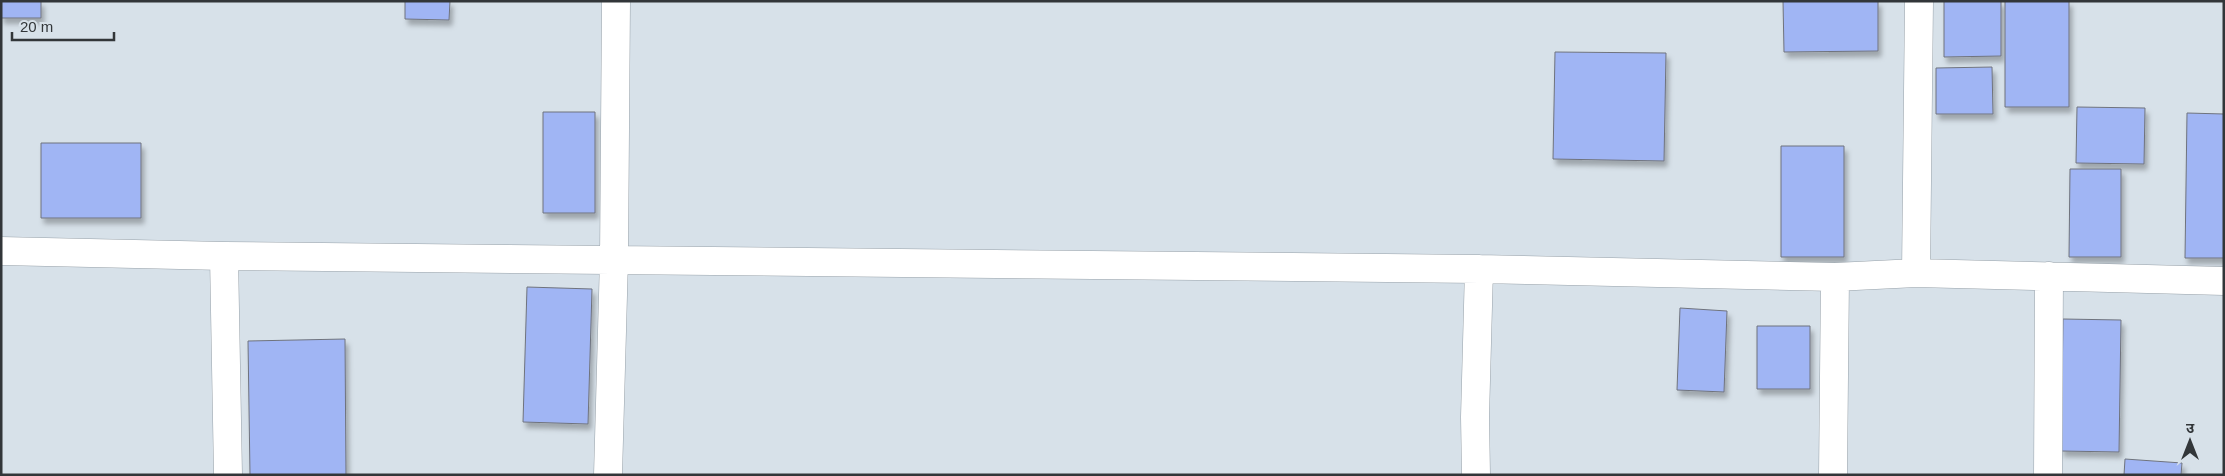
<svg xmlns="http://www.w3.org/2000/svg" width="2225" height="476" font-family="Arial,'Noto Sans Devanagari',sans-serif">
<style>
.building{fill:#a0b5f4;stroke:#6f737d;filter:url(#shadow)}
.lines{fill:none;stroke-linecap:round;stroke-linejoin:round}
.minor-casing{stroke:#97a1a9;stroke-width:29}
.minor{stroke:#fff;stroke-width:28}
</style>
<defs>
<filter id="shadow"><feDropShadow dx="3" dy="5.5" stdDeviation="2.5" flood-color="#0004"/></filter>
</defs>
<rect width="100%" height="100%" fill="#d7e1e9"/>
<path class="building" d="M1,1h40v17h-40z
M405,1h45l-1,19 -44,-1z
M1783,1h95v50l-94,1z
M1944,1h57v55l-57,1z
M2005,1h64v106h-64z
M1555,52l111,1 -2,108 -111,-2z
M1992,67l1,47h-57v-46z
M2077,107l68,1 -1,56 -68,-1z
M543,112h52v101h-52z
M2187,113l37,1v144h-39z
M41,143h100v75h-100z
M1781,146h63v111h-63z
M2070,169h51v88h-52z
M527,287l65,2 -4,135 -65,-2z
M1680,308l47,3 -3,81 -47,-2z
M2063,319l58,1 -2,132 -58,-1z
M1757,326h53v63h-53z
M345,339l1,136h-96l-2,-134z
M2125,459l57,4 -1,12h-57z"/>
<g class="lines">
<g class="minor-casing">
<path id="minor" d="M1,251l223,5 1255,13 356,8 81,-4 308,8
M224,256l4,219
M1916,273l3,-272
M608,475l6,-216 2,-258
M1476,475l-1,-58 4,-148
M1833,475l2,-198
M2048,475l1,-199"/>
</g>
<use href="#minor" class="minor"/>
</g>
<rect width="2225" height="476" fill="none" stroke="#323639" stroke-width="5"/>
<g transform="translate(2190 441)" stroke="#d7e1e9" stroke-width="4" paint-order="stroke">
<path d="M0-4L9 19L0 12L-9 19Z" fill="#323639"/>
<text y="-8" font-size="14" font-weight="bold" text-anchor="middle" fill="#323639">उ</text>
</g>
<path d="M12 32v8h102v-8" fill="none" stroke="#323639" stroke-width="2.5"/>
<text x="20" y="32" font-size="15" fill="#323639" stroke="#d7e1e9" stroke-width="4" paint-order="stroke">20 m</text>
</svg>
